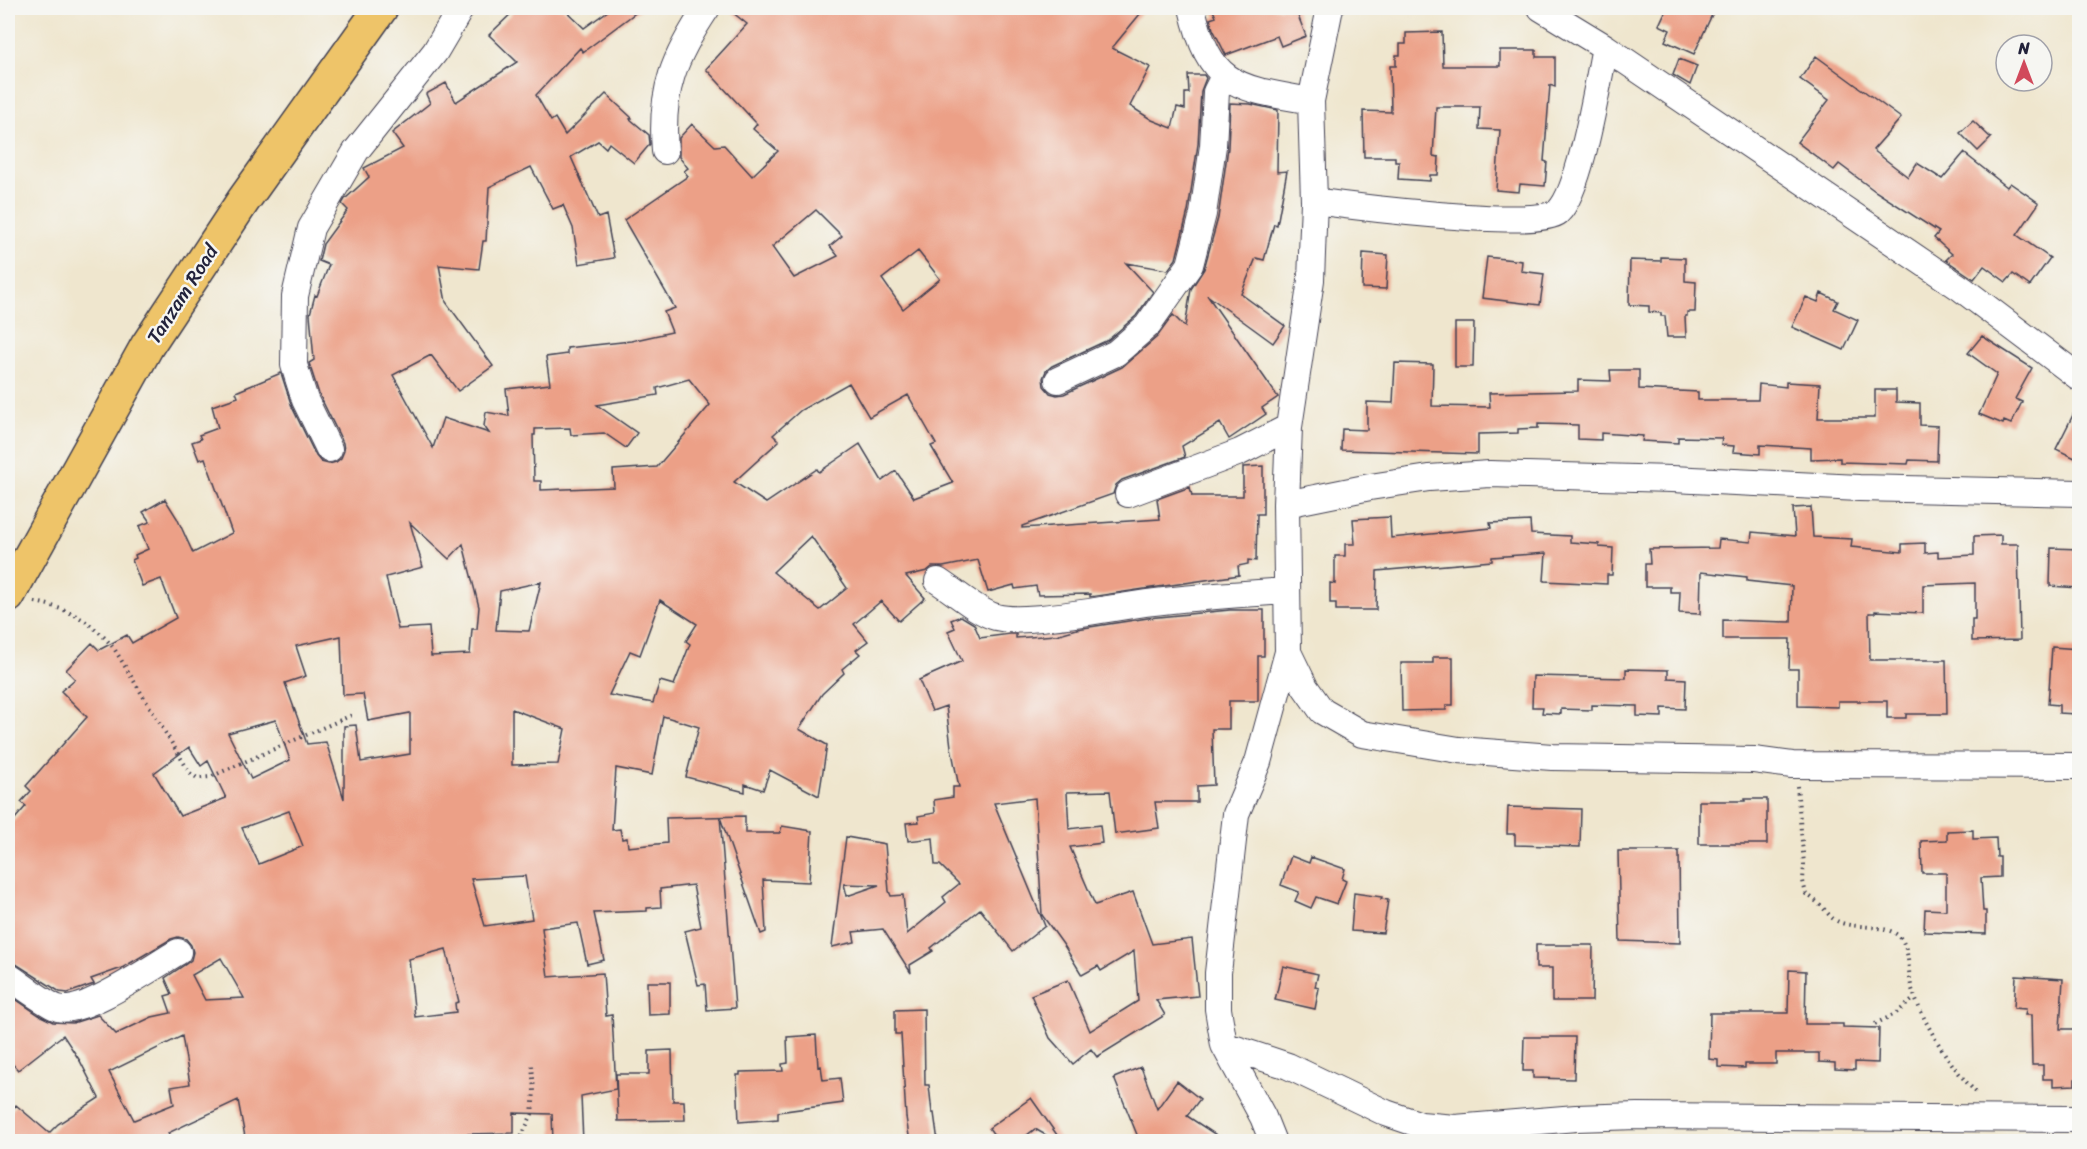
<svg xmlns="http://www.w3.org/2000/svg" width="2087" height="1149" font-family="Sriracha,sans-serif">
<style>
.building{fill:#eca087;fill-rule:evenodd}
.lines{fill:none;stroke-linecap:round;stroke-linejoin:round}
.minor-casing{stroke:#413f51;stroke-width:28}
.trunk-casing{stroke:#413f51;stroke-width:36}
.path{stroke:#413f51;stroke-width:4;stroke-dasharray:1.5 4.5;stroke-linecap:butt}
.minor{stroke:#fff;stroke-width:26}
.trunk{stroke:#eec469;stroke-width:33}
.labels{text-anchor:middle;stroke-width:5;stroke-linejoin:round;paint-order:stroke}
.street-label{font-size:20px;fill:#22223b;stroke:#f6f6f2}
</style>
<rect width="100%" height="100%" fill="#f6f6f2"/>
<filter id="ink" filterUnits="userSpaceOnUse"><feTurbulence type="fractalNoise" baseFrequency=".0167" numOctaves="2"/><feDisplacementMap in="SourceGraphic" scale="12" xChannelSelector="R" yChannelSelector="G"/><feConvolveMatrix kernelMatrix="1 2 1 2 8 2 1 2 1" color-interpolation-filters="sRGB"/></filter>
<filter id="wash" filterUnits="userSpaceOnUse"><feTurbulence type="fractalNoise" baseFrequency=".008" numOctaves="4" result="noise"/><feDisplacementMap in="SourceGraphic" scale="24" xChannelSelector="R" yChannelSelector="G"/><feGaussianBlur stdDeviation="1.35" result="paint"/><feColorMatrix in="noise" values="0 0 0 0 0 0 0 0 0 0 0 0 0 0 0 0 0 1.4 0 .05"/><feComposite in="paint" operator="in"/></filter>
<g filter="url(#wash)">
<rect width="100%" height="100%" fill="#efe6ce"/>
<g id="blocks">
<path class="building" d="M517,8h46l21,20 28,-20h30l-59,44 -3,-4 -44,47 15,26 4,-3 10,17 41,-41 26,24 -2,1 19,16 1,9 -16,19 -25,-20 -3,5 -8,-7 -27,16 27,61 8,-3 8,43 -35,6 -6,-36 -10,-23 -10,4 -22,-42 -42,20 -3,54h-3l-4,28 -40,-4 7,37 47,64 -35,25 -27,-36 -38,20 40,73 10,-30 46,15 -5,-7 2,-14 23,4 -3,-27 44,-5 -4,-27 21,-3v-6l64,-7 41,-9 -8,-20 11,-4 -51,-88 64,-44 -4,-5 4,-3 -9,-11v-19l13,-14 23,22 9,-1 28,31 26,-25 -25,-22 4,-5 -51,-55 41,-45 -20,-16h418l-33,40 38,19 -20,39 22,14 20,8 5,-21 8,2v-16h4l-1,-18h16l2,3 -5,13 -3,53 -10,67 -12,48 -8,11 -42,-7 27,29 -17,24 -28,24 -56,26 -6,5 -3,7 1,8 6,7 7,2 7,-1 58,-27 35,-30 16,-22 12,12 6,-38 13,-20 14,-51 10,-70 2,-45 20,1 28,6 -1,62 10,-1 -10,54 -3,-1 -10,36 -8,-2 -15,36 44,32 -12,17 -66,-48 71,102 -16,11 4,6 -37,25 -9,-16 -38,23 3,11 -63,23 -6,5 -3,9 -91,32v2l138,-9 -3,-20 33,-12 2,9h51v-29l20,-1v48h-6l-1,47 -8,-1v4l-10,2 1,9 -149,22v-3l-52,1 -2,-9 -21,3 -1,-4 -26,7 -10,-32 -35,7h-11l-5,4 -21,5 19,22 -26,23 -18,-20 -27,23 14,17 -12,9 4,4 -18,15 2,4 -22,21 -23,35 28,16 -8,51 -49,-26 -7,20 -18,-6v8l-59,-15 13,-50 -36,-11 -11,59 -36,-7 -4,62 8,-1 2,10 5,-1 1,9 39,-4 -1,-25 79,-2v17h35l2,-7 30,5 -3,51 -46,-2 3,52 -5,2 -41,-117 15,191 -28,2 -2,-26 -7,1 -13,-54 16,-4 -8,-42 -33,4 1,18 -14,1v3l-53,2 10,47 -17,4 -9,-41 -36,5 6,49 55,-4 3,43 6,-1 4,74 -35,7 2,46h-30l-1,-28 -38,-1v20l-46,1v8h-222l-8,-42 -70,33 4,9h-164v-27l8,-10 33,28 9,-9 41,-26 -19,-37 -17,-26 -45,35 -10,-11v-65l31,21 14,7 20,1 25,-8 18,19 36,-17 19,-4 -6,-17 7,-2 -7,-16 21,-14 5,-4 2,-8 -2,-7 -5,-6 -8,-2 -7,2 -49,29 -31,11 3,5 -26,9 -8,-1 -44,-28 -8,-3v-134l18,-21 -5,-4 10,-11 -5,-5 61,-69 -26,-26 14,-12 -9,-9 26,-27 7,7 28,-15 5,8 44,-25 -15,-39 -19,7 -10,-26 4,-2 -1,-3 13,-6 -9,-23 11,-4 -7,-10 22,-13 12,19 16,35 39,-20 -27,-75 -6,2 -7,-18 9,-3 -2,-4 19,-7 -6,-22 26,-9 -2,-5 45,-19 11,34 24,49 5,6 8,2 7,-2 5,-4 3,-7 -1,-8 -24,-49 -10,-31 5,-3 -4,-46 5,-19 2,1 12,-31 -10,-4 4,-17 25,-34 -6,-6 3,-5 24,-22 -5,-9 39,-20 -11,-15 38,-30 -4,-9 20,-11 10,19 61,-40 -28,-27zM816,210l26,26 -12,10 8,10 -44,22 -22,-31zM918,251l22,28 -37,30 -21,-30zM689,379l21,26 -53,62 -44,3 1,17 -73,3v-9h-7l-1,-46h2v-6l35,-1 1,7 33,-2 22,15 11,-15 -40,-28 61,-10 -1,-7zM849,383l20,34 39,-22 28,49 -5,2 22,37 -39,15 -18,-27 -14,10 -22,-37 -41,28 -2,-3 -51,34 -32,-21 45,-41 -6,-6 28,-25zM410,523l39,36 14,-15 16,63 -2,22h-5l-2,25 -39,2 -2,-29 -31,2 -12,-52 37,-10zM811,536l36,52 -27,22 -47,-38zM541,582l-12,49 -33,-1 4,-39zM660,600l37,24 -11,17 4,3 -16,41 -14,-4 -7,22 -44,-8 21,-44 10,4zM341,636l2,59 20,-1 5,27 42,-8v41l-49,8 -5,-37 -12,1v73l-18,-57 -19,2 -22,-61 21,-7 -10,-30zM512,709l53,20 -7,35 -46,1zM276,720l14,40 -39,19 -23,-46zM189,747l12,19 7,-5 18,37 -46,18 -26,-43zM289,811l14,35 -44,18 -17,-36zM525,876l7,43 -47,7 -14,-47zM446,949l13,53 -4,1 1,9 -41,5 -6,-58zM221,958l23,40 -39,2 -13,-25zM182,1036l8,48 -19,3 3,17 -40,16 -25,-48z
M1212,8h83l11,28 -25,10 -4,-10 -51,19 -13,-26 -3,-10 6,-2z
M1667,8h48l-21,46 -29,-13 5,-11 -11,-5z
M1442,32l1,34h57v-16h36v7h19v30l-5,-2 -6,76 3,1 -2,24 -25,-2 -1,8 -23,-2 4,-60 -21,-1 1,-22h-44l-3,49 6,1 -1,18h-8v6l-32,-2 1,-17h-4v-5h-31l-1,-46 28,1 -1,-46h6v-11h4v-11h6v-11z
M1816,56l85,62 -28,32 35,27 9,-14 25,16 22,-26 43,34 3,-4 29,20 -22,32 33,23 -20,28 -17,-12 -7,8 -22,-16 -10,13 -28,-19 6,-6 -18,-16 5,-6 -64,-41 -36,-27 -5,6 -37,-28 32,-42 -29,-21z
M1679,59l18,7 -7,19 -17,-10z
M1973,121l18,17 -13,13 -18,-18z
M1363,253l25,2 -2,34 -24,-1z
M1487,257l35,4 -1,10 23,3 -4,31 -58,-7z
M1661,257l24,1v23l11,1 -1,30h-8v4h-2l1,21h-19l-2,-21h-4v-3l-12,-1v-6l-20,-1 1,-45 31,1z
M1821,293l17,8 -4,8 24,11 -14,30 -52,-23 14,-30 12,5z
M1455,323h19l-1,44h-18z
M1982,336l50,32 -17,31 7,3 -11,22 -7,-3 -1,3 -24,-10 18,-40 -29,-21z
M1395,363l38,1 -1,42 58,1 -1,-14 89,-2v-11l33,1 -1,-11h29v19l59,3v8h60l1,-16 27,3v-5l34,2 -2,34h57v-28h21v12l24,1v22l18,1 -1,35 -28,-1 -1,4 -68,-2v-4l-29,1v-11l-51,-3v9l-27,-2 1,-6 -13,-1 1,-7 -44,-1v6l-36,-2 1,-5 -42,-3v7l-23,-1v-14l-40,-1v4l-20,1v4l-40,1v20l-137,-4 1,-21 25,1v-28l26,1z
M2079,403v57l-23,-11z
M1811,507l2,30 39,2 -1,8 51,5v-8l23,-1v10l13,-1v5l36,-2v-19l27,-1v9h17l2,96 -48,1v-22h3v-36l-52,2v28l-48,-2v2h-6l1,47h76l1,54h-41v4h-19v-17h-49v6l-40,-1v-37h-9l1,-30h-67v-19l68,2 1,-36 -45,-5v-4l-46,-5 -1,42 -21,-1 1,-21h-10v-5h-25v-23h5l-1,-15 69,-1 1,-9 32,3 1,-10 43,4 -2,-28z
M1390,517l1,21 100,-10 -1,-5 40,-2 1,13 39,2v6l29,2v3l14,1 -1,27h-5v9l-63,-3 2,-28 -54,4v4l-115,10 -1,39h-40v-7h-6v-20l5,1v-28h10v-12h10l-2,-25z
M2051,548l28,1v39l-29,-2z
M1230,610h34v46h-6v45h-29v28h-17l2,56 -17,1v16h-42l4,26 -44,6 -5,-43 -43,1 2,37 31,-4 2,18 -32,4 25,58 38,-13 19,52 40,-5 6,57 -42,4 9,15 -68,42 -6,-8 -18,15 -23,-26 -19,-43 37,-15 22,51 48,-30 -4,-50 -33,20 -3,-5 -16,9 -17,-28 -23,-32 -7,-117 -41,5 51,123 -32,25 -33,-42 -49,39 2,3 -23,14 1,8 -28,-44 -30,3 2,10 -23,5 14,-110 39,7 4,47 2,5 12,-1 4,39 39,-32 -3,-5 16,-13 -19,-19h-5l-2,-27 -25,3 -2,-18 13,-1 -1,-6 17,-3 -1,-13 19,-3v-10h6l-8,-40 -5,-41 -14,5 -13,-31 43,-19 -14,-30 7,-3 -4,-8 10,-4 13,8 6,14 30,-4h6v4l40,-3 21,-6 71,-11zM844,884l35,1 -32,11z
M2052,647l27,2v57h-2l-1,8 -17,-1v-8l-11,-1z
M1433,657h20v48h-7v5l-44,1 -1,-48h32z
M1626,669l42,1v8l18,1 -1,30 -23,-1v9l-25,-1v-10l-45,-1v5l-31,-1v5l-19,-1 1,-6h-11l1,-31 93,2z
M1745,799h22v45h-68v-43h46z
M1508,807l73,2 -1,38 -65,-2v-11h-8z
M1973,830v9l23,-1 1,19h3v20l-19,1 2,33h3v23l-62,-2 1,-23 21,1v-37h-24l-1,-32 26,-1v-9z
M1618,851h61l1,92 -60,-2z
M1291,856l18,7 2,-6 34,12 -3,10 4,2 -9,23 -21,-7 -5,11 -16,-7 4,-9 -18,-7z
M1354,893l28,4 -1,2 7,1 -5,33 -32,-2z
M1536,945h57l-1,56h-40v-33h-16z
M1283,966l35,8 -3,13 4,1 -4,21 -40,-9z
M1789,970l17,1 -1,53h38v3l36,1 -1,35 -23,-1v8l-20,-1v-6l-16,-1v-9h-43v11h-31v4l-27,-1v-7l-9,-1 1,-46h78z
M2016,976l47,3 -3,50h14v10h5v40h-4v6l-22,1v-7h-10v-14h-11l-1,-50h-6l1,-6 -12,-1z
M647,982h23v32l-22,1z
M924,1009l1,76h4l3,28h2l4,29h-28l-4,-25 -5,-83h-6v-24z
M816,1035l2,32 3,-1 2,14 17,-2 3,25 -65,9v7l-39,3 -2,-47h3v-3l43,-1 -1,-7 6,-1 -1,-26z
M1524,1037h51l-1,42 -41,-1v-7h-10z
M672,1050l1,51h11l1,19 -67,1 -2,-47h33v-23z
M1141,1067l16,42 20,-28 23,18 -13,17 40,26h-87l-26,-64z
M1031,1098l31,44h-4l-23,-13 -17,13h-19l-10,-14z"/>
</g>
</g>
<g filter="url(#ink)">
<use href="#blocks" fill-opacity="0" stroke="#413f51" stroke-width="1.5"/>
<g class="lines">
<g class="minor-casing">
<path id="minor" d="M1192,8c18,80 46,80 119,93
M1330,8l-19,93 3,100 -3,79 -22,147 -3,77 2,148 17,35 17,24 40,23 97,16 93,7 202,3 38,5 288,1
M1541,8l64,39 357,242 118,89
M665,151c-5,-61 9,-94 42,-143
M1314,201c35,5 223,29 244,11 23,-21 40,-131 47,-165
M1058,380l58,-27 31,-27 43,-61 13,-51 10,-68 3,-54 8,-16
M329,449l-24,-49 -11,-35 1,-69 16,-68 45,-77 79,-99 26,-44
M1128,494l112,-42 49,-25
M1286,504l84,-17 59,-9 61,-4 182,5 187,9 221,5
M938,581c16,10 41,32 58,36 15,4 30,2 45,1 36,-3 70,-10 105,-15 47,-6 94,-9 141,-12
M8,976c11,7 39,29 50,32 25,8 97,-43 120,-56
M1224,1045l64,21 98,47 35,12 34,3 121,-10 61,-2 443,3
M1273,1142l-10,-25 -39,-72 -6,-36v-36l18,-159 22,-52 30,-110"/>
</g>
<g class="trunk-casing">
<path id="trunk" d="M8,596l139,-250 96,-145 138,-193"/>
</g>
<path class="path" d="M35,602c33,6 59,20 80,48l75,123 7,5 13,-1 142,-62
M1797,786l7,78 -1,17 3,13c5,3 10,7 14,11 6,5 10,13 17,16 16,9 54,1 65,19 9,15 5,33 10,49 11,34 40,81 66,105
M1875,1024l20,-10 20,-16
M519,1142l13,-28 2,-23 -2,-26"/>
<use href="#minor" class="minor"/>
<use href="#trunk" class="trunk"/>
</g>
</g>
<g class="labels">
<g class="street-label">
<text transform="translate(182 294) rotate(-57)" y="7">Tanzam Road</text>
</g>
</g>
<rect width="2087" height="1149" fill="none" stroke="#f6f6f2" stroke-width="30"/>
<g transform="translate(2024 63)"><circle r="28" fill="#f6f6f2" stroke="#a1a1a9" stroke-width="1.5"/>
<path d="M0-4.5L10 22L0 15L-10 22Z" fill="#d1495b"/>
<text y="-9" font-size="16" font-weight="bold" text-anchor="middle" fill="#22223b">N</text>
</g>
</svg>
